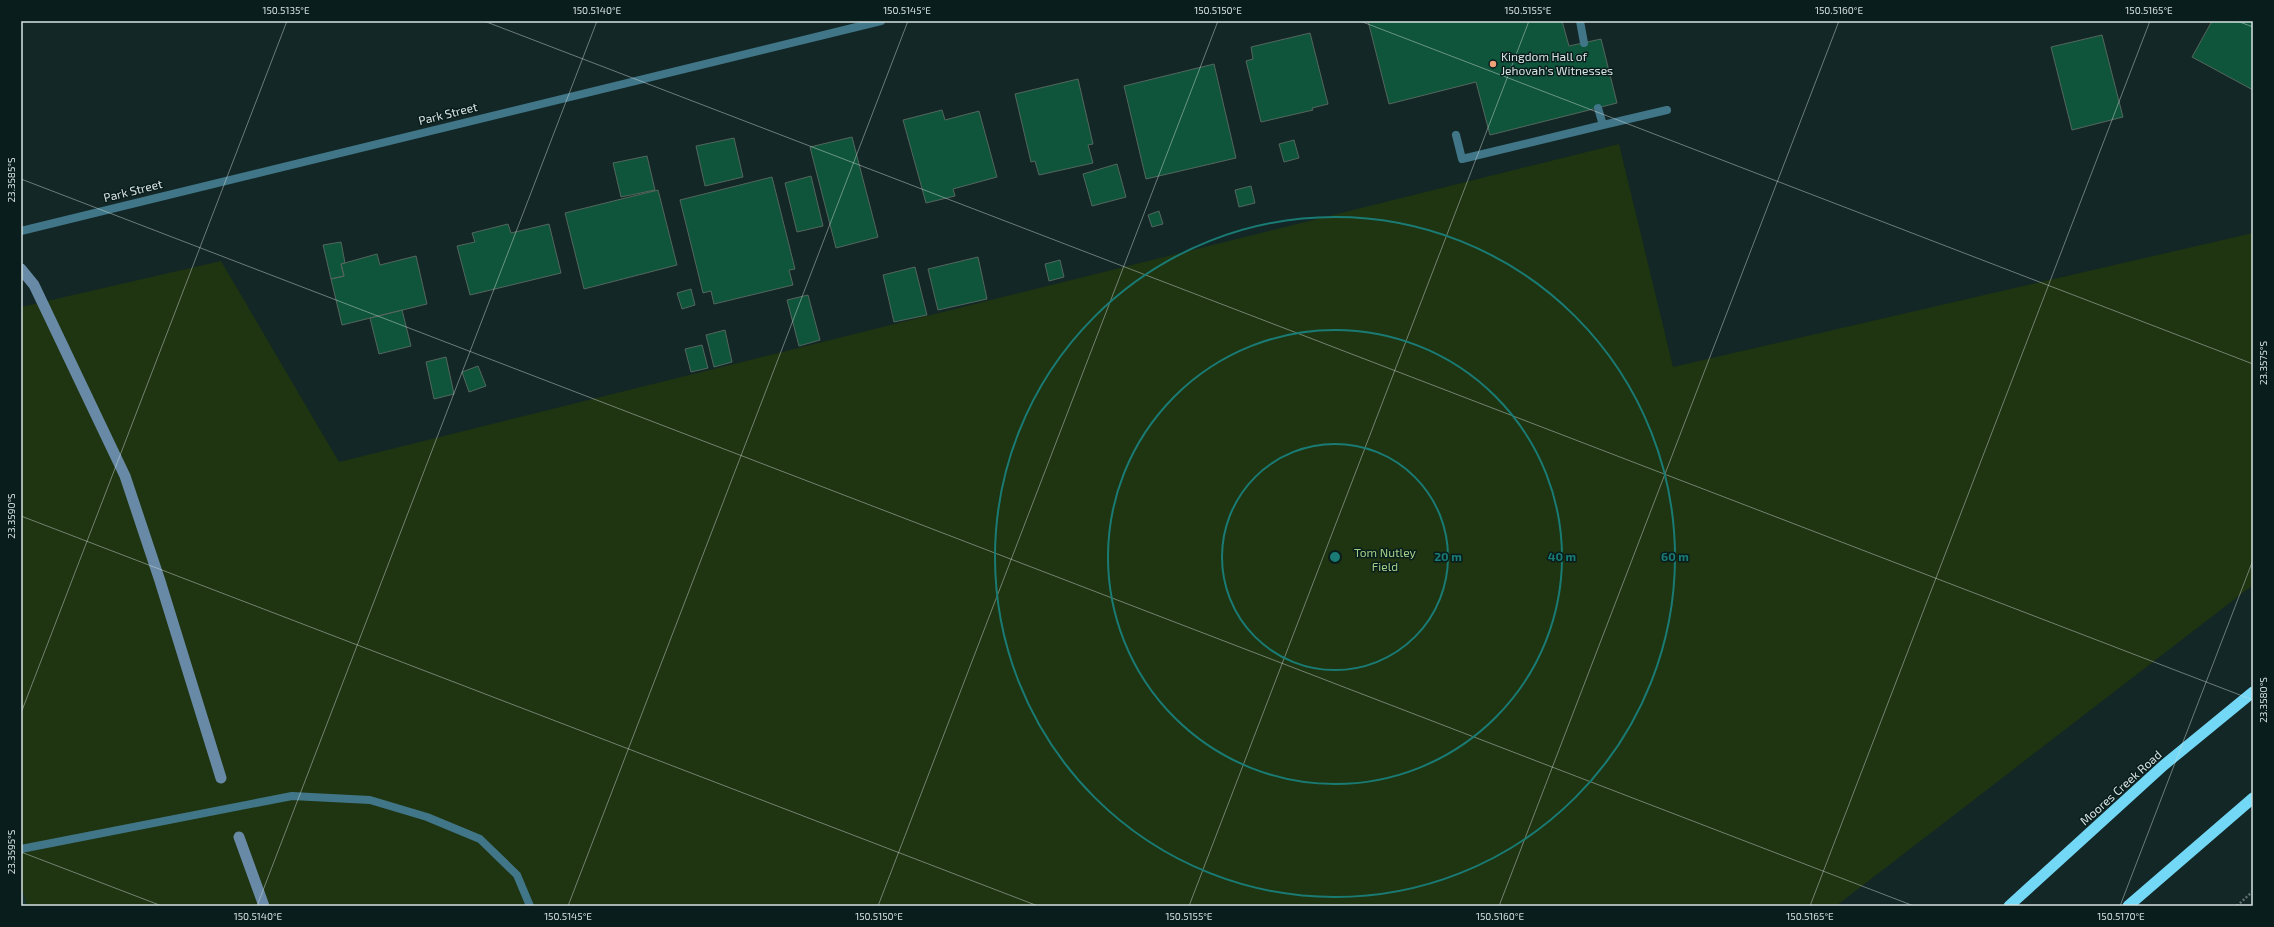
<svg xmlns="http://www.w3.org/2000/svg" width="2274" height="927" font-family="'Exo 2',sans-serif">
<style>
.built{fill:#163433}
.green{fill:#1f3411}
.lines{fill:none;stroke-linecap:round;stroke-linejoin:round}
.stream{stroke:#698aa6;stroke-width:11}
.building{fill:#0f553c;stroke:#54665d}
.path{stroke:#5e6f6e;stroke-width:2.5;stroke-dasharray:2 2;stroke-linecap:butt}
.service{stroke:#407687;stroke-width:8}
.minor{stroke:#407687;stroke-width:8}
.trunk{stroke:#72d8f6;stroke-width:11}
.ticks{fill:none;stroke:#d7e3e2;stroke-width:1;stroke-opacity:0.45}
.ring{fill:none;stroke:#197b74;stroke-width:2}
.poi-dot{fill:#f0a278;stroke:#091d1c;stroke-width:1.5}
.labels{text-anchor:middle;stroke-width:3;stroke-linejoin:round;paint-order:stroke}
.poi-label{font-size:12px;fill:#d7e3e2;stroke:#091d1c;text-anchor:start}
.street-label{font-size:12px;fill:#d7e3e2;stroke:#091d1c}
.park-label{font-size:12px;fill:#a2d087;stroke:#091d1c}
.centre{fill:#197b74;stroke:#091d1c;stroke-width:2}
.ring-label{font-size:12px;text-anchor:middle;font-weight:bold;fill:#197b74;stroke:#091d1c;stroke-width:3;stroke-linejoin:round;paint-order:stroke}
.neatline{fill:none;stroke:#d7e3e2;stroke-width:1.5}
.ticks-label{font-size:10px;text-anchor:middle;fill:#d7e3e2}
</style>
<rect width="100%" height="100%" fill="#132726"/>
<path class="built" d="M21,884l6,22h-6z"/>
<path class="green" d="M1619,144l54,223 580,-134v352l-417,321h-1809l-6,-22v-577l200,-46 118,201z"/>
<g class="lines">
<path class="stream" d="M21,269l13,16 91,191 35,105 61,197
M239,837l25,69"/>
</g>
<path class="building" d="M1368,21h194l7,25 32,-7 16,64 -127,32 -14,-53 -87,22z
M2212,21h41v69l-61,-33z
M1310,33l18,71 -16,4 1,2 -52,12 -15,-61 7,-2 -2,-12z
M2102,35l21,82 -51,13 -21,-83z
M1214,64l22,94 -90,21 -22,-93z
M1078,79l15,65 -5,1 5,18 -54,12 -4,-14 -4,1 -16,-68z
M942,110l3,10 34,-9 18,66 -44,12 2,7 -29,7 -23,-83z
M852,137l26,100 -42,11 -26,-101z
M734,138l9,39 -38,9 -9,-40z
M1294,140l5,18 -15,4 -5,-18z
M647,156l8,34 -34,7 -8,-34z
M1117,164l9,33 -34,9 -9,-32z
M811,176l12,50 -26,6 -12,-49z
M772,177l23,92 -6,1 4,15 -79,19 -3,-13 -8,2 -23,-93z
M1251,186l4,17 -16,4 -4,-17z
M658,190l19,75 -93,24 -19,-76z
M1159,211l4,13 -11,3 -4,-12z
M508,224l3,9 38,-9 12,49 -91,22 -13,-49 18,-4 -3,-9z
M341,242l4,21 -4,1 3,12 -13,3 -8,-34z
M377,254l3,11 36,-9 11,48 -85,21 -11,-46 13,-3 -3,-12z
M978,257l9,42 -49,11 -10,-41z
M1060,260l4,17 -15,4 -4,-17z
M915,267l12,48 -33,7 -11,-47z
M691,289l4,16 -13,4 -5,-16z
M808,295l12,45 -21,6 -12,-46z
M402,310l9,36 -32,8 -9,-36z
M725,330l7,32 -18,5 -8,-32z
M702,345l6,23 -17,4 -6,-23z
M446,357l8,37 -20,5 -8,-37z
M478,366l8,20 -17,6 -7,-20z"/>
<g class="lines">
<path class="path" d="M2237,906l16,-15"/>
<path class="service" d="M1580,21l4,22
M1603,125l64,-15
M1456,135l6,24 141,-34 -5,-17
M21,849l271,-53 78,4 57,17 53,22 37,36 13,31"/>
<path class="minor" d="M21,231l860,-210"/>
<path class="trunk" d="M2009,906l155,-141 89,-73
M2128,906l125,-108"/>
</g>
<path class="ticks" d="M484,21l1769,679M1360,21l893,343M2237,21l16,6M21,179l1893,727M21,516l1017,390M21,713l266,-692M21,852l141,54M257,906l340,-885M568,906l340,-885M878,906l340,-885M1189,906l340,-885M1499,906l340,-885M1810,906l340,-885M2120,906l133,-346"/>
<g class="ring">
<circle cx="1335" cy="557" r="113"/>
<circle cx="1335" cy="557" r="227"/>
<circle cx="1335" cy="557" r="340"/>
</g>
<circle class="poi-dot" cx="1493" cy="64" r="4"/>
<g class="labels">
<g class="poi-label">
<text x="1501" y="61">Kingdom Hall of<tspan x="1501" dy="14">Jehovah's Witnesses</tspan></text>
</g>
<g class="street-label">
<text transform="translate(448 114) rotate(-14)" y="4">Park Street</text>
<text transform="translate(133 191) rotate(-14)" y="4">Park Street</text>
<text transform="translate(2121 788) rotate(-42)" y="4">Moores Creek Road</text>
</g>
<g class="park-label">
<text x="1385" y="557">Tom Nutley<tspan x="1385" dy="14">Field</tspan></text>
</g>
</g>
<circle cx="1335" cy="557" r="6" class="centre"/>
<g class="ring-label">
<text x="1448" y="561">20 m</text>
<text x="1562" y="561">40 m</text>
<text x="1675" y="561">60 m</text>
</g>
<rect width="2274" height="927" fill="none" stroke="#091d1c" stroke-width="44"/>
<rect x="22" y="22" width="2230" height="883" class="neatline"/>
<g class="ticks-label">
<text x="286" y="14">150.5135°E</text>
<text x="597" y="14">150.5140°E</text>
<text x="907" y="14">150.5145°E</text>
<text x="1218" y="14">150.5150°E</text>
<text x="1528" y="14">150.5155°E</text>
<text x="1839" y="14">150.5160°E</text>
<text x="2149" y="14">150.5165°E</text>
<text transform="translate(11 180) rotate(-90)" y="4">23.3585°S</text>
<text transform="translate(2263 363) rotate(-90)" y="4">23.3575°S</text>
<text transform="translate(11 516) rotate(-90)" y="4">23.3590°S</text>
<text transform="translate(2263 700) rotate(-90)" y="4">23.3580°S</text>
<text transform="translate(11 852) rotate(-90)" y="4">23.3595°S</text>
<text x="258" y="920">150.5140°E</text>
<text x="568" y="920">150.5145°E</text>
<text x="879" y="920">150.5150°E</text>
<text x="1189" y="920">150.5155°E</text>
<text x="1500" y="920">150.5160°E</text>
<text x="1810" y="920">150.5165°E</text>
<text x="2121" y="920">150.5170°E</text>
</g>
</svg>
